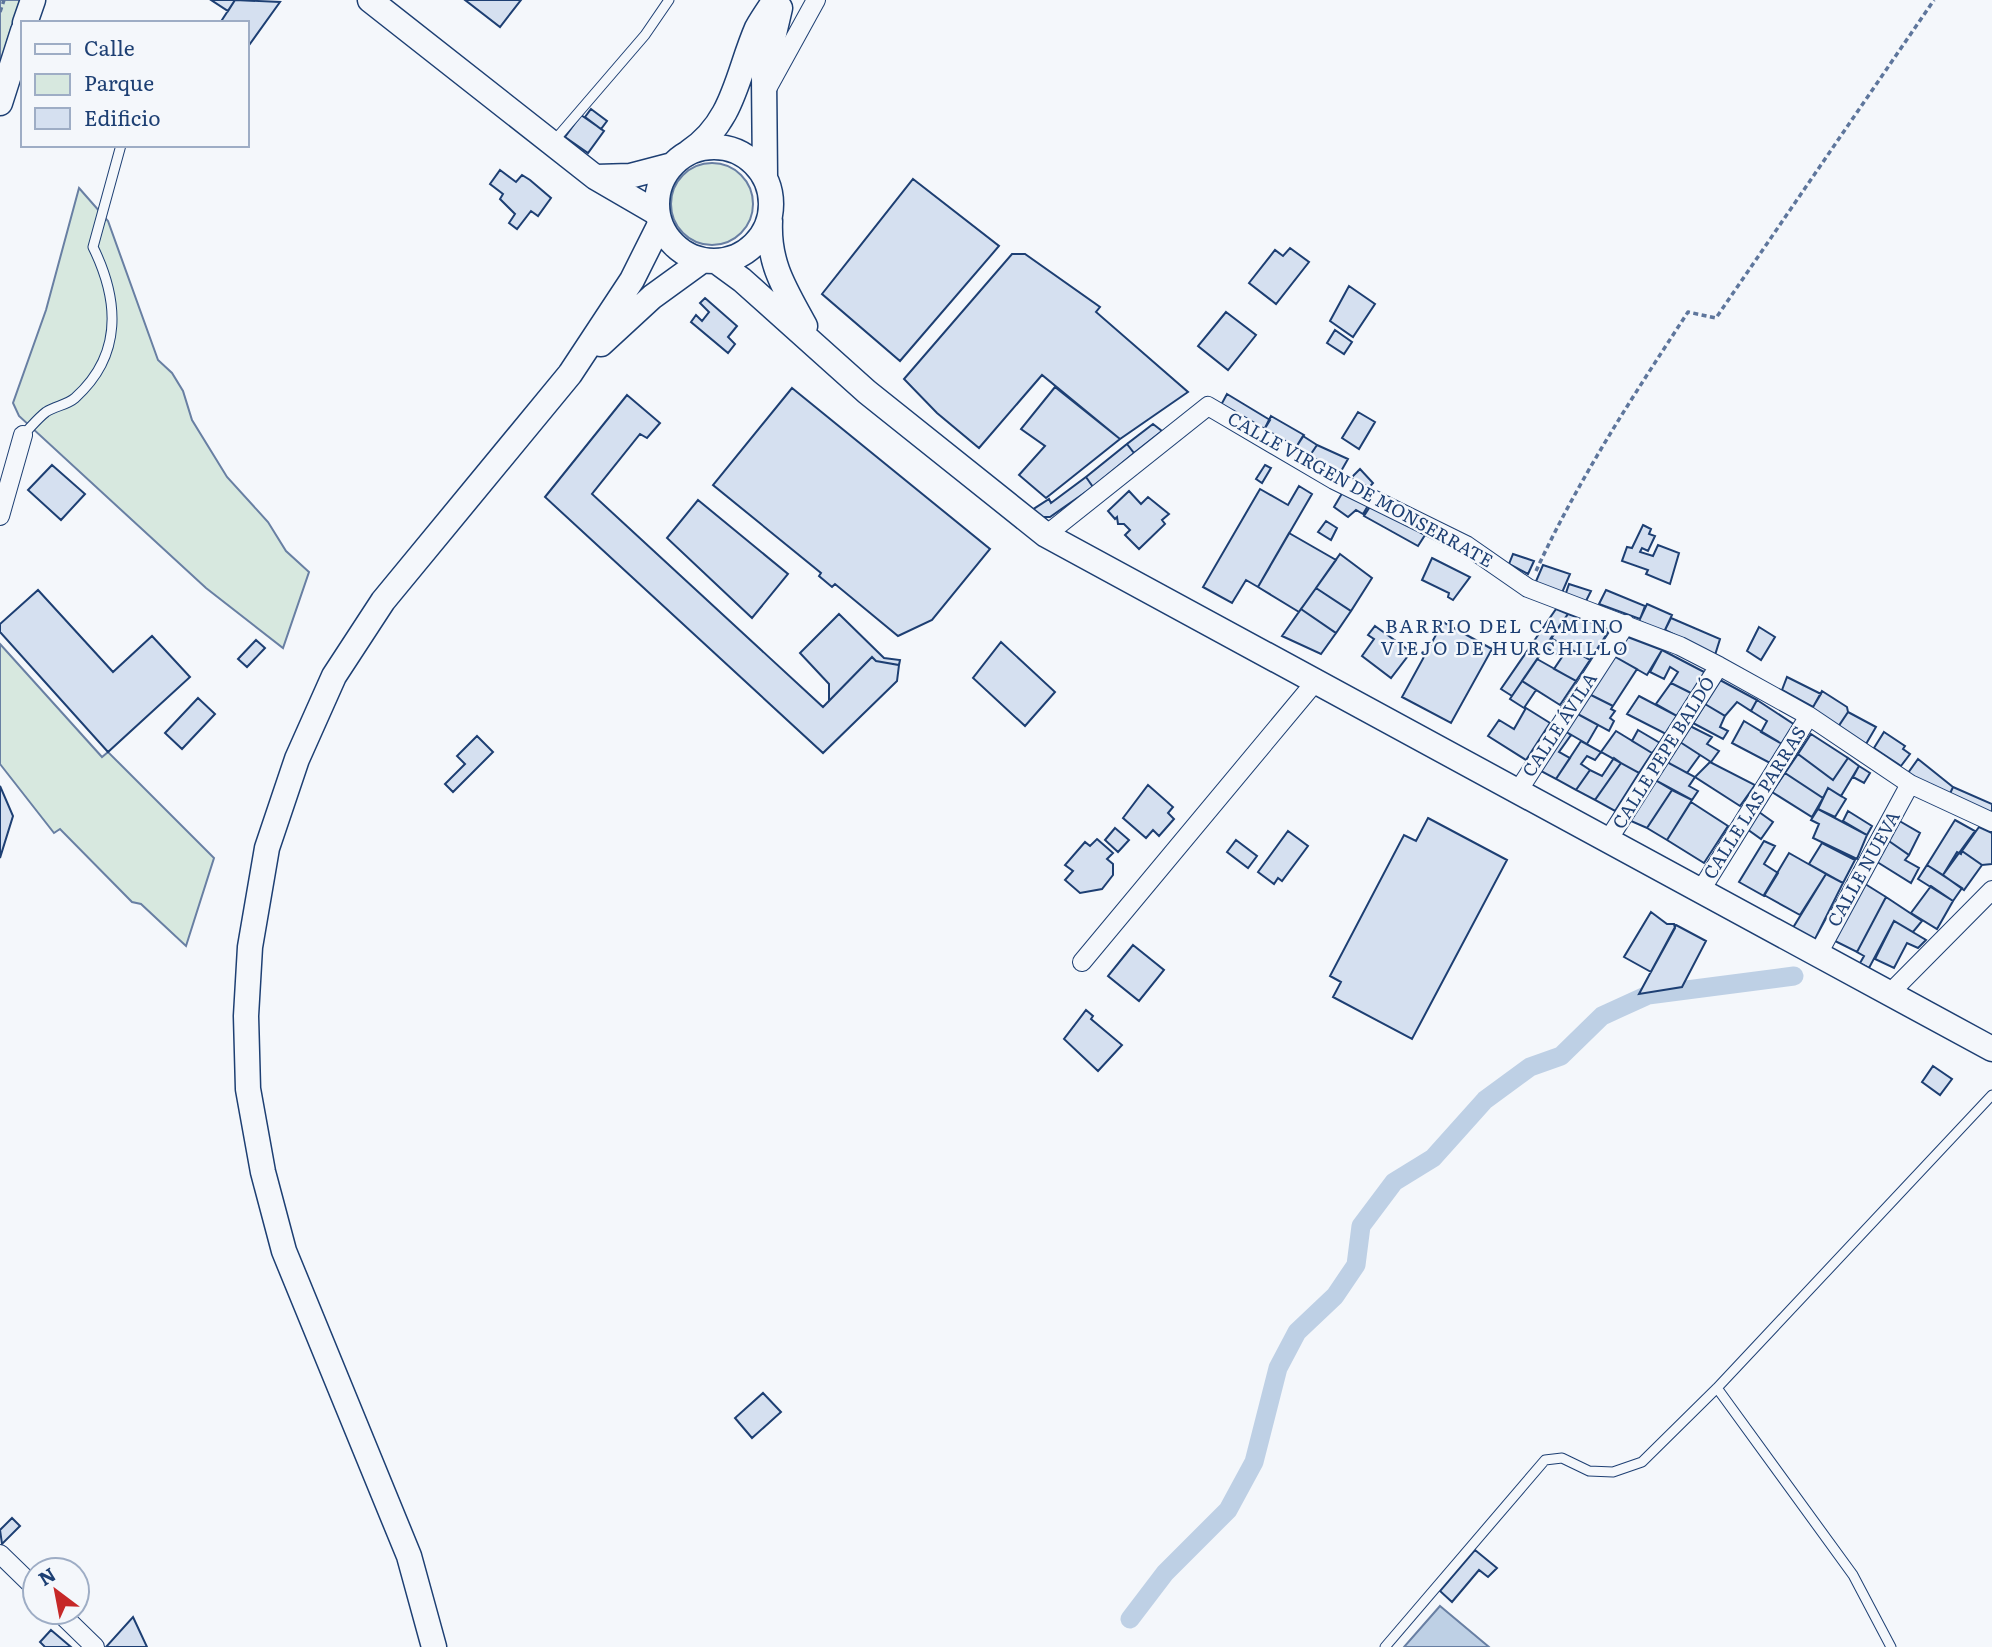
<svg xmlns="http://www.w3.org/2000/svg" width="1992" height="1647" font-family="Literata,serif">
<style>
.green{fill:#d7e8df;stroke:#687fa3;stroke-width:2}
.water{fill:#bed0e5;stroke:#687fa3;stroke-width:2}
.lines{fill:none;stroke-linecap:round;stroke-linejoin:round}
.canal{stroke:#bed0e5;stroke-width:19}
.building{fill:#d5e0f0;stroke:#1d3f73;stroke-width:2}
.lane-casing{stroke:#1d3f73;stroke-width:11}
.street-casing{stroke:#1d3f73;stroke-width:20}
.secondary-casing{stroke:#1d3f73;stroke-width:27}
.path{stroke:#5e769c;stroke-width:3.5;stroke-dasharray:5 3.5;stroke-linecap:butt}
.lane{stroke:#f4f7fb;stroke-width:9}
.street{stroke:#f4f7fb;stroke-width:18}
.secondary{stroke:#f4f7fb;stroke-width:24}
.labels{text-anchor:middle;stroke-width:5;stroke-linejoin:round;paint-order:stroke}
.street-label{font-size:18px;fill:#1d3f73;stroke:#f4f7fb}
.neighbourhood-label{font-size:19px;letter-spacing:2px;fill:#1d3f73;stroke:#f4f7fb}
</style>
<rect width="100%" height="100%" fill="#f4f7fb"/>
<path class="green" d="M0,0h20l-20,64z
M671 204a41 41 0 1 1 82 0a41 41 0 1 1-82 0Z
M79,188l29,33 50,139 14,13 11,18 9,29 35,57 41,45 18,29 23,21 -26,76 -77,-60 -187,-172 -6,-13 33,-93z
M0,644l102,113 6,-5 106,106 -28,88 -45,-42 -9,-2 -72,-73 -6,4 -54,-69z"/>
<path class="water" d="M1440,1606l49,41h-85z"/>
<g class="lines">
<path class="canal" d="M1130,1619l35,-46 63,-63 26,-48 24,-94 19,-36 38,-36 21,-31 5,-39 33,-44 39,-24 52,-58 45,-33 31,-11 41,-40 46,-21 146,-19"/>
</g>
<path class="building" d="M211,0h24l-7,11z
M235,0l45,2 -33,46v-25h-27z
M465,0h56l-21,27z
M591,109l16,12 -6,8 -16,-12z
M581,115l23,16 -16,22 -23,-16z
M500,170l16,12 6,-7 8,5 21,18 -13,18 -7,-5 -14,18 -8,-6 6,-9 -15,-15 3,-5 -13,-10z
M913,179l86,67 -99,115 -78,-67z
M1290,248l19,14 -33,42 -27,-21 26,-33 8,6z
M1012,254h13l75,53 -4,5 92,80 -68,47 -78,-64 -63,73 -42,-35 -33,-34z
M1349,286l26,18 -22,33 -23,-16z
M705,298l32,28 -9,11 7,7 -7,9 -37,-31 5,-7 6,6 7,-9 -9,-9z
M1226,312l30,23 -28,35 -30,-24z
M1335,330l17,12 -8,12 -17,-11z
M1055,387l65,52 -74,59 -27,-23 26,-29 -24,-17z
M792,388l198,161 -58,71 -34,16 -63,-52 -3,3 -13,-11 2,-3 -108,-88z
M1227,394l43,26 -6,10 -43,-25z
M627,395l33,28 -13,15 -7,-4 -48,60 231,213 49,-50 4,4 23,4 -2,16 -74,72 -278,-256z
M1358,412l17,10 -16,27 -17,-11z
M1271,416l33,19 -9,14 -31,-19z
M1153,424l9,7 -28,22 -7,-9z
M1303,436l14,9 -8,12 -14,-8z
M1127,444l7,9 -41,34 -7,-10z
M1317,445l31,14 -8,14h-6l-25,-16z
M52,465l33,29 -24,26 -33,-30z
M1265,465l6,3 -9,15 -6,-4z
M1360,469l13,14 -7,8 -18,-10z
M1086,477l7,10 -43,30h-15l-3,-7 17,-11 2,4z
M1299,486l13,8 -54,93 -12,-7 -14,23 -29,-16 57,-98 28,16z
M1344,490l25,14 -6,10 -7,-4 -8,7 -14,-10z
M1129,491l12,13 7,-7 21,17 -7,6 3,4 -26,25 -14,-14 5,-5 -6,-6h-6l-1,-7 -2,2 -7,-8z
M698,500l90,74 -36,44 -85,-80z
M1371,505l54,30 -7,11 -54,-30z
M1326,521l11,7 -6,12 -13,-8z
M1643,525l8,4 -2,5 6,2 -7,15 -6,-3 -2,4 13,4 5,-11 21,8 -9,31 -24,-10 2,-4 -26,-9 5,-14 5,1z
M1289,533l47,27 -37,52 -41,-25z
M1340,554l32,24 -21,33 -35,-23z
M1513,554l21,7 -6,13 -19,-10z
M1432,558l38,19 -17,23 -5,-3 1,-4 -27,-13z
M1543,565l27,9 -9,21 -27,-9z
M1569,584l22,7 -6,12 -20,-7z
M1316,588l35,23 -15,22 -35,-24z
M38,590l75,82 39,-36 38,41 -82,75 -108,-120v-8z
M1606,590l39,16 -5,13 -41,-15z
M1647,604l25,11 -8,17 -25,-11z
M1301,609l35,24 -15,21 -39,-18z
M1556,609l12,5 -56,82 -11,-7z
M839,614l45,44 16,2 -1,5 -23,-4 -4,-4 -43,44v-17l-29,-31z
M1568,614l42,15 -20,31 -39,-22z
M1671,618l49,21 -5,16 -50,-25z
M1443,622l49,27 -41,74 -49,-26z
M1375,626l36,26 -20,26 -29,-22 12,-17 -6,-4z
M1759,627l16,10 -14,23 -14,-9z
M1625,636l37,14 -15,25 -35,-20z
M1551,638l39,22 -14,21 -22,-12 8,-12 -17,-10z
M256,640l9,8 -18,19 -9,-8z
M1001,642l54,50 -30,34 -52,-48z
M1662,650l44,23 -13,21 -22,-11 7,-11 -8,-5 -6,12 -14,-7z
M1612,655l25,14 -24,37 -26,-13z
M1537,659l39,22 -16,24 -38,-24z
M1787,677l34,17 -8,13 -31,-17z
M1720,680l37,20 -6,11 -14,-9 -12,14 -20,-12z
M1522,681l14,9 -12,18 -14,-9z
M1671,683l22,11 -14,23 -23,-13z
M1822,691l25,16 1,5 -10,15 -26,-18z
M1587,693l26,13 -2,3 4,2 -5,7 4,3 -5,10 -35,-19z
M1639,696l40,21 -13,17 -39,-20z
M198,698l17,16 -33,35 -17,-16z
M1757,700l38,25 -13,19 -21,-12 6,-11 -16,-10z
M1705,704l20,12 -5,11 8,4 -5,8 -30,-16z
M1526,708l24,15 -24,37 -38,-24 11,-16 15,9z
M1574,712l24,13 -11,19 -24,-14z
M1848,712l28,15 -10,17 -28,-17z
M1744,721l38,23 -12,19 -38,-20z
M1690,726l22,11 -5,7 12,7 -8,11 -31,-20z
M1563,730l8,5 -12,17 11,6 -14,21 -19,-10z
M1638,730l22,13 -8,10 -20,-12z
M1616,731l36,22 -13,20 -38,-21z
M1884,732l21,14 -2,3 7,5 -9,12 -27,-18z
M1811,734l37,24 -15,22 -35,-26z
M477,736l16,16 -40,40 -8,-8 20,-20 -8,-8z
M1581,741l20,11 -6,8 -8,-4 -6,8 9,6 -14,20 -20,-11z
M1680,742l20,13 -13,18 -20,-11z
M1798,754l35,26 15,-22 11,8 -18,30 -13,-8 -5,10 -38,-25z
M1614,758l7,5 -26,37 -19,-10 14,-20 12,6z
M1918,759l35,28 -5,11 -40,-25z
M1667,762l28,15 -6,9 9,5 -6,9 -37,-20z
M1710,762l45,23 -15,21 -45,-29z
M1621,763l18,10 -24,38 -20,-11z
M1859,766l11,7 -6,10 -11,-6z
M1785,773l38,25 -11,19 -40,-25z
M1655,780l17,10 -25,38 -16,-7 -2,-5z
M1148,785l25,22 -5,6 6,6 -15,17 -6,-6 -7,8 -23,-20z
M0,786l13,30 -13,42z
M1953,787l39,17v11l-44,-17z
M1828,788l18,11 -11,18 -17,-8z
M1672,790l20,10 -25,40 -20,-12z
M1691,802l37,24 -24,37 -37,-23z
M1818,809l49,26 -10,24 -44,-21 6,-14 -8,-4z
M1848,811l24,15 -5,9 -24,-14z
M1759,812l14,10 -12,17 -14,-10z
M1428,818l79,42 -95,179 -79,-42 8,-15 -11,-6 74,-141 12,6z
M1896,819l24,14 -11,22 -23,-16z
M1955,820l20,11 -32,44 -16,-10z
M1979,827l13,6v31l-10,1 -20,-14z
M1115,828l14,12 -11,12 -13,-12z
M1288,831l20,15 -26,35 -4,-3 -4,6 -16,-12z
M1097,839l16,14 -6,6 6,5v11l-11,14 -22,4 -15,-13 8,-9 -8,-6 20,-23 5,4z
M1886,839l23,16 -4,5 14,8 -8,15 -37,-23z
M1236,840l21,16 -9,12 -21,-16z
M1764,841l11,5 -11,18 14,9 -14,23 -25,-14z
M1822,843l33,17 -12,23 -34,-19z
M1962,851l20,14 -18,25 -21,-15 14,-23 4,2z
M1789,853l37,21 -26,41 -36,-20z
M1927,865l35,23 -9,13 -35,-22z
M1826,874l17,9 -30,60 -22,-12z
M1862,882l24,15 -29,55 -26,-13z
M1931,886l22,15 -16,28 -26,-16z
M1886,897l36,24 -9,11 -19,-11 -25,47 -9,-5 4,-7 -7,-4z
M1651,912l16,12h7l1,4 -24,44 -27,-15z
M1894,921l32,19 -8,8 -11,-5 -13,25 -19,-9z
M1676,925l30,16 -24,46 -43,7z
M1133,945l31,25 -25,31 -31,-25z
M1086,1010l7,6 -2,3 31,26 -24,26 -34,-32z
M1933,1066l19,13 -12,16 -18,-13z
M763,1393l18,19 -29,26 -17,-20z
M12,1518l8,8 -18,18 -2,-14z
M1475,1550l22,18 -9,9 -9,-7 -27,32 -12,-11z
M133,1617l14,30h-41z
M51,1630l20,17h-26l-5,-5z"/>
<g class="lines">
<g class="lane-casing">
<path id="lane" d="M553,142l92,-107 24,-35
M23,435c7,-7 15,-17 23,-23 9,-6 21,-7 29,-14 48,-43 44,-98 18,-151l28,-102
M1717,1388l136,187 38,72
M1385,1647l160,-187 17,-2 27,13 24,1 29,-10 75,-74 275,-293"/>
</g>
<g class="street-casing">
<path id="street" d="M767,89l49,-89
M0,516l23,-81
M1046,535l162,-129 126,74 132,65 62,43 152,58 39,20 90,50 101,68 82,38
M1518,791l108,-167
M1608,840l111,-174
M1701,890l108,-174
M1818,954l92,-170
M1082,962l234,-281
M1890,993l102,-103
M0,1554l35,34
M59,1612l36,35"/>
</g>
<g class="secondary-casing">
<path id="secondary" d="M370,0l225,177 62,36
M25,23l8,-23
M0,103l23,-72
M657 204a57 57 0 1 1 114 0a57 57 0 1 1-114 0Z
M689,152c45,-30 48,-78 68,-124 5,-9 12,-19 18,-28
M596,177l34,-1 42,-11
M765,177l-1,-100 16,-69
M770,221c-2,43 15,68 35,105
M716,261l26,19 125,112 179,143 946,514
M601,344l51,-47 51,-37
M434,1647l-25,-91 -125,-305 -21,-79 -15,-83 -2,-73 4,-69 17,-99 30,-89 37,-83 49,-75 187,-227 62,-94 28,-56"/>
</g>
<path class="path" d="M0,12l4,-12
M1536,571c42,-91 97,-175 152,-259l28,6 218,-318"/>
<use href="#lane" class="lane"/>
<use href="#street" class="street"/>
<use href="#secondary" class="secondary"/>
</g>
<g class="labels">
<g class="street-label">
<text transform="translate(1360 490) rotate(29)" y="6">CALLE VIRGEN DE MONSERRATE</text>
<text transform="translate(1560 725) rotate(-57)" y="6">CALLE ÁVILA</text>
<text transform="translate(1664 753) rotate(-58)" y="6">CALLE PEPE BALDÓ</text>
<text transform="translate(1755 803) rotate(-58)" y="6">CALLE LAS PARRAS</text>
<text transform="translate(1864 869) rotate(-61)" y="6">CALLE NUEVA</text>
</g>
<g class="neighbourhood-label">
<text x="1505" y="633">BARRIO DEL CAMINO<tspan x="1505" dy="22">VIEJO DE HURCHILLO</tspan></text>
</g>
</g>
<rect x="21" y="21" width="228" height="126" fill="#f4f7fb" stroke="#9eadc5" stroke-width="2"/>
<rect x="35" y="44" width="35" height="10" fill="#f4f7fb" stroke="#9eadc5" stroke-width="2"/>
<text x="84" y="56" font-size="21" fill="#1d3f73">Calle</text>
<rect x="35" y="74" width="35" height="21" fill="#d7e8df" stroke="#9eadc5" stroke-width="2"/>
<text x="84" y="91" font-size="21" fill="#1d3f73">Parque</text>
<rect x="35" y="108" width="35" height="21" fill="#d5e0f0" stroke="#9eadc5" stroke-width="2"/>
<text x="84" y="126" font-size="21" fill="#1d3f73">Edificio</text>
<g transform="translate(56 1591) rotate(328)"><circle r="33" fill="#f4f7fb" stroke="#9eadc5" stroke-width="2"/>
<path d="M0-5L12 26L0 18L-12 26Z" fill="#c62828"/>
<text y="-10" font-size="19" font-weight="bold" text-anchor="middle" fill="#1d3f73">N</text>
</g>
</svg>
